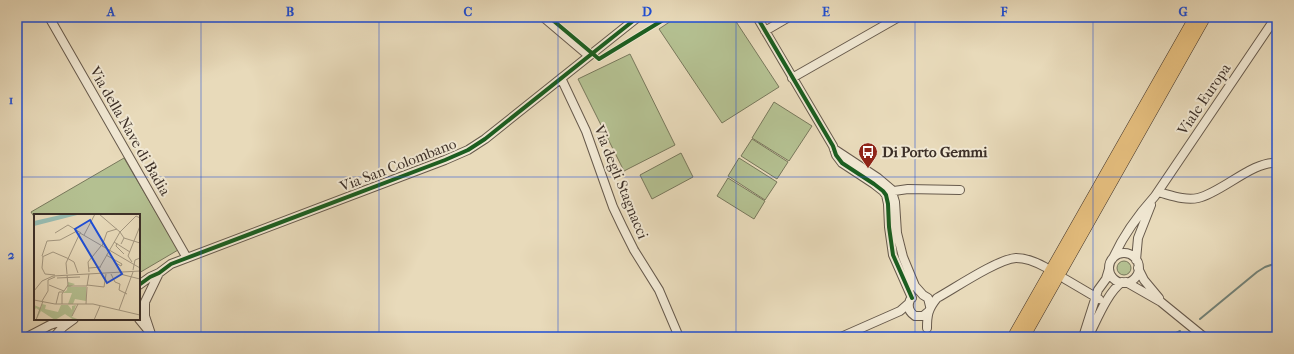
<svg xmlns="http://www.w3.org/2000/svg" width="1294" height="354" font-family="'IM FELL French Canon',serif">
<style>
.green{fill:#b4c091;stroke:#78785c}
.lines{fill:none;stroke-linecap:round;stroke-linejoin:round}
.stream{stroke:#738379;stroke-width:2}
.minor-casing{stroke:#675a4c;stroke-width:10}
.highway-casing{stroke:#3c2f27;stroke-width:12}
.minor{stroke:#f0e7d2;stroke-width:8}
.highway{stroke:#e4bd7d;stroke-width:11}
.cycleway-casing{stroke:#f0e7d2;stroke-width:6}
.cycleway{stroke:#1b5e20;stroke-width:4}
.grid{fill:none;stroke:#1d4ed8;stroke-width:1;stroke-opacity:0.55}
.labels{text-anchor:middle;stroke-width:4;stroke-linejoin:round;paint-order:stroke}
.street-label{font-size:15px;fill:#3c2f27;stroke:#f0e7d2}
.poi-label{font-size:15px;font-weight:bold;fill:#3c2f27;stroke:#f0e7d2;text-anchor:start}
.inset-road{fill:none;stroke:#a3967f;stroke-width:1}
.view{fill:#1d4ed8;fill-opacity:0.15;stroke:#1d4ed8;stroke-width:2}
.inset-edge{fill:none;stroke:#3c2f27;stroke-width:2}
.neatline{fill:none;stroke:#1d4ed8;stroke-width:1.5}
.grid-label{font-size:13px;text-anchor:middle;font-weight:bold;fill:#1d4ed8}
</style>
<rect width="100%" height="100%" fill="#e8daba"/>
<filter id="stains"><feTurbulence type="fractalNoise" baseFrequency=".005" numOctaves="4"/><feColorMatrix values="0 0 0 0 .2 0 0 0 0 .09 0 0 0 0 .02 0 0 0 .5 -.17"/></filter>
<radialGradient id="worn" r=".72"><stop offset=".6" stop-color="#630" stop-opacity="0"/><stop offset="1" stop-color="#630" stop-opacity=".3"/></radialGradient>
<path class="green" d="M677,17h56l46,70 -57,36 -63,-94z
M630,54l45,91 -51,26 -46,-92z
M774,102l38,24 -23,35 -37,-23z
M752,139l36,23 -11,17 -36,-23z
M681,153l12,24 -41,22 -12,-24z
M124,158l54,92 -39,23v-58h-104v3l-4,-6z
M739,158l38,24 -12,18 -37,-24z
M728,178l37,23 -11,18 -37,-23z
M1117 268a7 7 0 1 1 14 0a7 7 0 1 1-14 0Z"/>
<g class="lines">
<path class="stream" d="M1200,319l57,-47 8,-5 12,-4
M1169,337l11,-6"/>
<g class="minor-casing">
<path id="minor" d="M49,17l138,241
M543,17l46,39
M757,17l76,129 3,9 6,8 32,21 9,7 3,4 2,9 1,23 4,28 19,43
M765,31l24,-14
M561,78l25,53 27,76 9,19 12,24 25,40 20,47
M792,78l107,-61
M834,149l44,29 13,11 4,13 2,31 6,24 12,29 8,9 5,3 2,8
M887,192l21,-3 52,1
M1158,192c12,3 27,9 40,6 23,-5 56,-38 79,-35
M1109 268a15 15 0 1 1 30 0a15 15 0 1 1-30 0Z
M1113,258c10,-22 25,-43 42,-62l121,-179
M1136,260l2,-22 13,-33
M1138,268l6,12 15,18
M1065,279l34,20
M1126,282l35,20 43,35
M139,285l11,-8 9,-4 12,-9 274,-104 23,-10 17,-11 153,-122
M910,300c-3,7 -1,12 5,16h8l6,-5
M139,319l9,11
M927,328c0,-13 1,-19 10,-30 18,-10 61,-39 79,-40 11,0 20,4 29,9
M27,337l23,-12 18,-6
M54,337l9,-10 11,-8
M152,337l-7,-21v-14l14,-29
M841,337l59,-26 8,-7
M1083,337l15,-47 8,-11 3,-10
M1088,337c9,-17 19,-44 34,-55"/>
</g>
<g class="highway-casing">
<path id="highway" d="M1013,337l182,-320
M1024,337l181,-320"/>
</g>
<use href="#minor" class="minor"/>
<use href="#highway" class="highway"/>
<g class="cycleway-casing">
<path id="cycleway" d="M549,17l50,42 69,-42
M757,17l76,129 3,9 6,8 32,21 9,7 3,4 2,9 1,23 4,28 19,43
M139,285l11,-8 9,-4 12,-9 274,-104 23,-10 17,-11 153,-122"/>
</g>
<use href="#cycleway" class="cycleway"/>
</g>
<path class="grid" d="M201,17v320M379,17v320M558,17v320M736,17v320M915,17v320M1093,17v320M17,177h1260"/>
<defs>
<g id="bus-pin" transform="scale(1)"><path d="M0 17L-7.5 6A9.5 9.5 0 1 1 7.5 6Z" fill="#8f2418" stroke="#f0e7d2"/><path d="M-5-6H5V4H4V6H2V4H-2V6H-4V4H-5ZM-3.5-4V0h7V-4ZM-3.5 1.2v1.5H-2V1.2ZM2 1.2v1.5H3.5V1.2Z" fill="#fff"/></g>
</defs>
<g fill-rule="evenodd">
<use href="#bus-pin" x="868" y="152"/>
</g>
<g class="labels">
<g class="street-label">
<text transform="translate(1204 99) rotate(-56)" y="5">Viale Europa</text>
<text transform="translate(130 131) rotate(60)" y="5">Via della Nave di Badia</text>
<text transform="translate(398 165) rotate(-21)" y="5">Via San Colombano</text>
<text transform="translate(621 182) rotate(68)" y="5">Via degli Stagnacci</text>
</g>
<g class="poi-label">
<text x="882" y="157">Di Porto Gemmi</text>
</g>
</g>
<g transform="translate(34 214)">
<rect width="106" height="106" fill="#e8daba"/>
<path d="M34,68l7,2 -5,3h16v14l-11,-2 -2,5h-5l4,-11h-9l4,-3zM8,90l4,1 -1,4 13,3 3,-7h7l4,5v-4l4,-1 -4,12 8,3h-6l-9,-6 -10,6 -14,-9 -5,9 3,-10 -3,-2 -2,3v-6l7,3z" fill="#b4c091"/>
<path d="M31,0h16l-47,12v-5z" fill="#97bbb0"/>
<path class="inset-road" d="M65,0l21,18M86,18l4,6 -3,6M21,19l13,-8 13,8M46,19l60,35M50,21l11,-21M90,24l16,5M80,28l16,10M83,29l-1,3 8,8M68,32l5,-14 10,-3M72,41l16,9M8,42l5,-15 13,-1 17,-9M8,43l11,-5 14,6 7,4 4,11M9,43l-1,11 3,6 10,1M81,46l-1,2 7,4 1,-2M98,48l-4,-6 12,-30M66,53l20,-35 16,-16 4,2M55,54l12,-1M99,56l2,-10 5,-2M55,58l-1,-10 13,-16M33,60l-1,-11 14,-30M77,60l4,8 5,2 -1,6 8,4M86,60l20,5M23,64l23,-1M15,71l15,6M53,71l17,2 2,-13M33,72h20M53,72l2,-12M0,77l8,-10 11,-5 87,-5M0,86l21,4h38l47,11M8,87l6,-10v-11l7,-3M22,90l3,-12h4M28,90v-10l6,-9 -1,-10M52,90l1,-17M85,96l14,-38M38,102l6,-12M2,106l7,-19M60,106l6,-14"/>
<path class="view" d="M56,6l32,54 -15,9 -32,-54z"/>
<rect width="106" height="106" class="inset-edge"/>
</g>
<rect width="1294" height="354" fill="none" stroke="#e8daba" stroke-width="44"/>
<rect x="22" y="22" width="1250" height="310" class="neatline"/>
<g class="grid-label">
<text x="111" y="16">A</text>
<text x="290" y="16">B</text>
<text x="468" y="16">C</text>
<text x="647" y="16">D</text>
<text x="826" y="16">E</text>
<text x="1004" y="16">F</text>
<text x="1183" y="16">G</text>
<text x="11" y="104">1</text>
<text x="11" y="259">2</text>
</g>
<rect width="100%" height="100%" filter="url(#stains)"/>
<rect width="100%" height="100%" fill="url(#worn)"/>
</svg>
